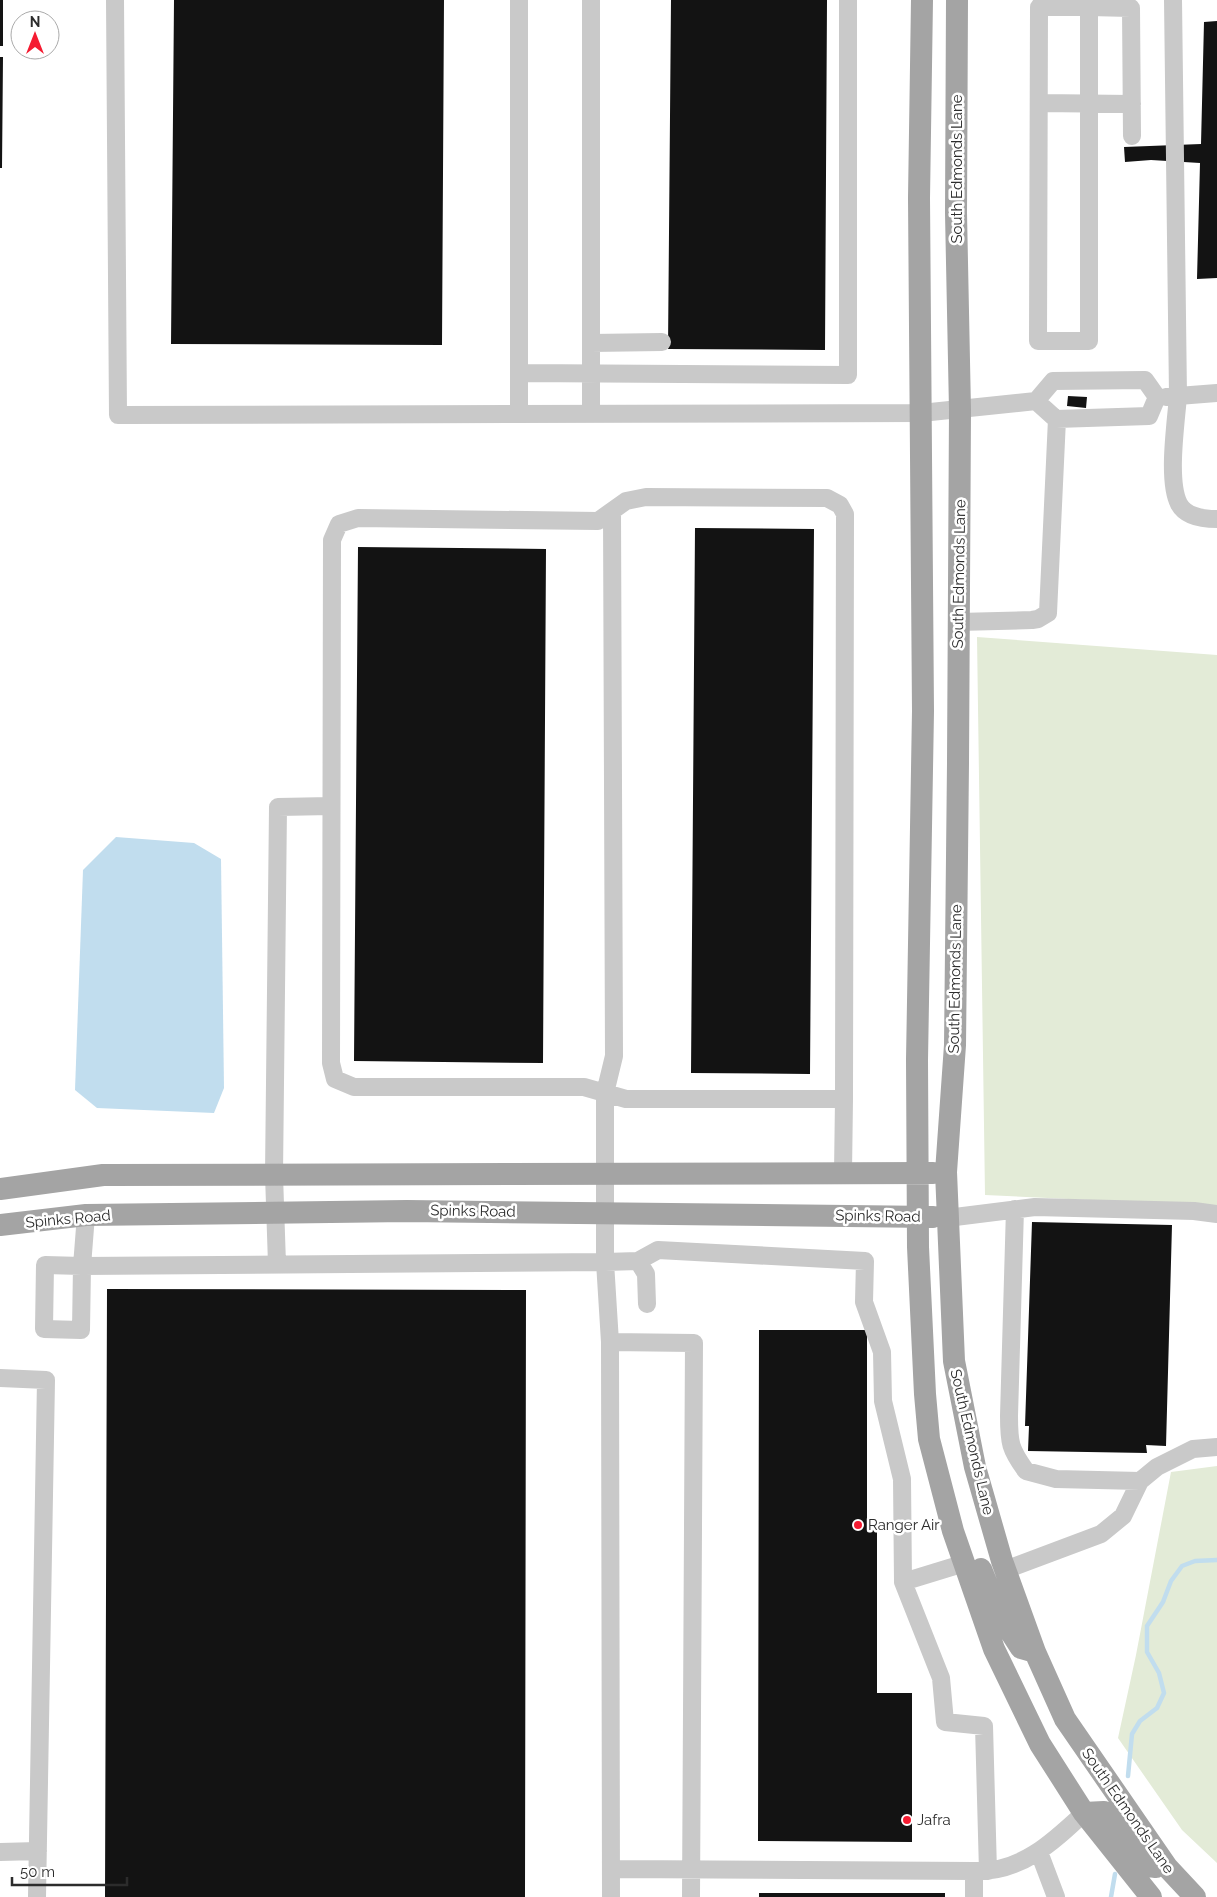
<svg xmlns="http://www.w3.org/2000/svg" width="1217" height="1897" font-family="Raleway,sans-serif">
<style>
.green{fill:#e3ebd7}
.water{fill:#c1ddee}
.lines{fill:none;stroke-linecap:round;stroke-linejoin:round}
.stream{stroke:#c1ddee;stroke-width:4.5}
.building{fill:#131313}
.minor{stroke:#c9c9c9;stroke-width:18}
.major{stroke:#a4a4a4;stroke-width:22}
.poi-dot{fill:#f51b31;stroke:#fff;stroke-width:2}
.labels{text-anchor:middle;stroke-width:5;stroke-linejoin:round;paint-order:stroke}
.street-label{font-size:15px;fill:#2c2c2c;stroke:#fff}
.poi-label{font-size:15px;fill:#2c2c2c;stroke:#fff;text-anchor:start}
</style>
<rect width="100%" height="100%" fill="#fff"/>
<path class="green" d="M977,637l240,18v551l-232,-11z
M1217,1466v397l-35,-33 -64,-92 18,-83 35,-183z"/>
<path class="water" d="M116,837l78,6 27,16 3,229 -10,25 -117,-5 -22,-18 8,-220z"/>
<g class="lines">
<path class="stream" d="M1128,1776l4,-42 8,-13 17,-13 7,-15 -5,-20 -12,-21v-26l16,-24 8,-21 11,-15 13,-5 22,-1
M1111,1897l4,-23"/>
</g>
<path class="building" d="M0,0h3v46h-3z
M174,0h270l-2,345 -271,-1z
M671,0h156l-2,350 -157,-1z
M1217,21v257l-20,1 3,-116 -49,-3 -26,2 -1,-15 77,-3 3,-122z
M0,57h3l-1,111h-2z
M1068,396l19,1 -1,11 -19,-2z
M695,528l119,1 -4,545 -119,-1z
M358,547l188,2 -3,514 -189,-2z
M1032,1222l140,3 -6,221 -20,-1 1,8 -119,-2 1,-25h-4z
M107,1289l419,1 -1,607h-420z
M759,1330h108v198h10v165h35v149l-154,-1z
M759,1893h186v4h-186z"/>
<g class="lines">
<path class="minor" d="M115,0l3,415 803,-2 115,-12
M1089,0v7l42,1 1,128
M1173,0l5,396 39,-3
M1039,7h50v334h-51z
M1039,103l93,1
M591,343l71,-1
M520,373l328,2v-375
M1145,380l12,17 -8,19 -93,3 -20,-18 17,-20z
M1166,397l12,-1c-2,27 -11,85 1,108 7,13 25,15 38,15
M519,413v-413
M591,413v-413
M612,511l2,545 -9,37v169l33,-1 20,-11 207,11 -1,41 18,50 1,49 19,78 1,103 38,96 4,44 39,4 4,145
M958,622l74,-2 6,-1 10,-6 9,-194
M843,1173l1,-74 1,-585 -5,-9 -13,-7 -181,-1 -20,4 -28,20 -240,-3 -19,6 -7,16 -1,523 4,16 19,8h230l42,12h218
M1015,1209l-6,207c0,27 1,33 17,55l30,8 84,2
M86,1215l-4,51 -1,64 -37,-1 1,-64 37,1 523,-4 5,80 84,1 -3,554
M947,1218l88,-11 159,4 23,3
M638,1261l8,13 1,30
M277,1264l-3,-89 4,-368 53,-1
M610,1342l1,555
M0,1378l46,2 -9,517
M1005,1570l96,-36 22,-18 17,-35 17,-14 36,-18 24,-2
M903,1582l62,-19
M0,1852l38,-1
M1039,1852l17,45
M611,1869l363,2
M974,1897v-26c46,2 78,-28 110,-58"/>
<path class="major" d="M922,0l-3,198 4,513 -6,349 1,187 7,147 4,45 24,92 41,118 46,95 44,69 67,84
M957,0l-1,213 4,197 -2,353 -3,282 -9,127 8,189 21,106 27,94 33,91 30,67 102,148 28,30
M0,1189l103,-14 830,-2
M0,1225l86,-10 321,-4 526,6
M981,1569l18,45 22,34 14,4
M1084,1813l20,-1 45,54 7,1"/>
</g>
<g class="poi-dot">
<circle cx="858" cy="1525" r="5"/>
<circle cx="907" cy="1820" r="5"/>
</g>
<g class="labels">
<g class="street-label">
<text transform="translate(957 169) rotate(-90)" y="5">South Edmonds Lane</text>
<text transform="translate(959 574) rotate(-89)" y="5">South Edmonds Lane</text>
<text transform="translate(955 979) rotate(-89)" y="5">South Edmonds Lane</text>
<text transform="translate(473 1211) rotate(1)" y="5">Spinks Road</text>
<text transform="translate(878 1216) rotate(1)" y="5">Spinks Road</text>
<text transform="translate(68 1219) rotate(-5)" y="5">Spinks Road</text>
<text transform="translate(972 1442) rotate(77)" y="5">South Edmonds Lane</text>
<text transform="translate(1128 1811) rotate(55)" y="5">South Edmonds Lane</text>
</g>
<g class="poi-label">
<text x="868" y="1530">Ranger Air</text>
<text x="917" y="1825">Jafra</text>
</g>
</g>
<g transform="translate(35 35)"><circle r="24" fill="#ffffff" stroke="#ababab"/>
<path d="M0-4L9 19L0 12L-9 19Z" fill="#f51b31"/>
<text y="-8" font-size="14" font-weight="bold" text-anchor="middle" fill="#2c2c2c">N</text>
</g>
<path d="M12 1877v8h115v-8" fill="none" stroke="#2c2c2c" stroke-width="2.5"/>
<text x="20" y="1877" font-size="15" fill="#2c2c2c" stroke="#ffffff" stroke-width="4" paint-order="stroke">50 m</text>
</svg>
